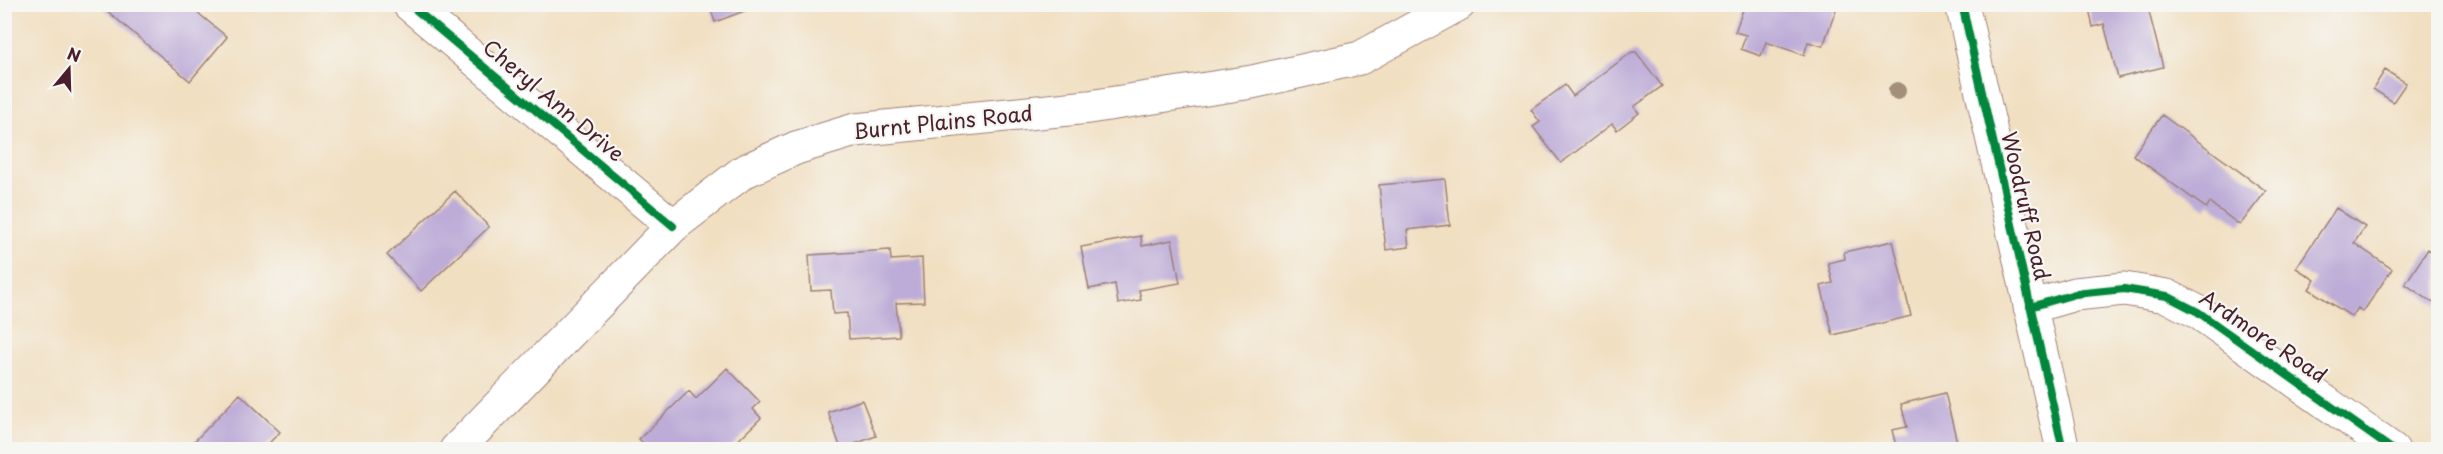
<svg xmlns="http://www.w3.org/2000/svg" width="2443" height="454" font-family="'Playpen Sans',sans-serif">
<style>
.building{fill:#bdacd7}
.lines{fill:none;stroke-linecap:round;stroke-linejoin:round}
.street-casing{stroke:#9e7f76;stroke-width:35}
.secondary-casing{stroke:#9e7f76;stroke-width:35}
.street{stroke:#fff;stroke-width:33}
.secondary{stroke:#fff;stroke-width:33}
.cycleway-casing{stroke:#f6f6f2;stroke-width:11}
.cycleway{stroke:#00873e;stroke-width:8}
.tree{fill:#a38f7a}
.labels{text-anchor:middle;stroke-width:4.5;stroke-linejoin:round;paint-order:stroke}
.street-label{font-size:21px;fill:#4a1f2b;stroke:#f6f6f2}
</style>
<rect width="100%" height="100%" fill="#f6f6f2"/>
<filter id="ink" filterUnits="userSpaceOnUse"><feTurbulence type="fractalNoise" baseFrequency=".0167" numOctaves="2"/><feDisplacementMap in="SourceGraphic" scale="12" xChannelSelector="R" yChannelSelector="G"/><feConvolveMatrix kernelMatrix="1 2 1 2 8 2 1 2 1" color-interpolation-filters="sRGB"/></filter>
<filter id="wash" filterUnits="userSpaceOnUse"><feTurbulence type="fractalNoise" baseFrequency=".008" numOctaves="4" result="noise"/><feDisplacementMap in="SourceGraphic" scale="24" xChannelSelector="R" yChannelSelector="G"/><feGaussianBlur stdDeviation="1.35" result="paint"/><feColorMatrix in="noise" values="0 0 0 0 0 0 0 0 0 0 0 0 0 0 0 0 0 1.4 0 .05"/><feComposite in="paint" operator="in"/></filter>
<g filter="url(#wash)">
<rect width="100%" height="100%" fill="#f1dfc1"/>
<g id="blocks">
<path class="building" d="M99,4h95l-2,4 35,29 -37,44z
M709,4h45l1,3 -40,15z
M1745,4h93l-15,42 -15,-4 -4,13 -38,-13 -5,14 -20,-7 5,-14 -11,-3z
M2088,4h59l16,63 -45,11 -14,-54 -11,3z
M1632,52h4l26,34 -28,21 5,6 -22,17 -5,-6 -51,39 -28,-36 7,-5 -9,-12 34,-25 8,11z
M2385,70l21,13 -13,19 -20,-13z
M2162,115l104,76 -26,34 -30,-22 -4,5 -73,-53z
M1445,179l5,46 -43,5 2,17 -23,3 -7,-65z
M455,191l34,36 -68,64 -34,-36z
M2336,208l29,19 -11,16 38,26 -29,43 -5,-4 -6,9 -43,-28 6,-9 -19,-12z
M1141,236l1,10 30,-6 8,43 -41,7 2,10 -23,4 -3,-20 -26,5 -8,-42z
M1893,241l18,75 -78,19 -12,-49 12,-3 -5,-20 17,-4 -1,-7z
M2428,249l10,7v50l-33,-22z
M890,250l1,10 31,-2 2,44 -28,1 3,33 -50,3 -2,-26 -14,1 -2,-24 -20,1 -2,-36z
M727,368l33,34 -7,7 8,9 -33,32h-78l-11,-11 50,-48 7,8z
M1945,393l14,57h-62l-5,-20 15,-3 -6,-23z
M240,394l40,38 -18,18h-76z
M862,400l14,36 -35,13 -13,-37z"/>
</g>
</g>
<g filter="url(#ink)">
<use href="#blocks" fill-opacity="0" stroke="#9e7f76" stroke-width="1.5"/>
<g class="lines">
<g class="street-casing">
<path id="street" d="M409,4l264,222
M2030,307l45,-13 49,-5 43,7 31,16 195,138"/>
</g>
<g class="secondary-casing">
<path id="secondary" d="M1962,4l101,446
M456,450l217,-224 70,-54 53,-24 59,-18 234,-23 163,-25 108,-24 99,-54"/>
</g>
<use href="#street" class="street"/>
<use href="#secondary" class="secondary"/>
<g class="cycleway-casing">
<path id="cycleway" d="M409,4l264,222
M1962,4l101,446
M2030,307l45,-13 49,-5 43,7 31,16 195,138"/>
</g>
<use href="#cycleway" class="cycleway"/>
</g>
<circle class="tree" cx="1897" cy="91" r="9"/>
</g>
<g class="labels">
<g class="street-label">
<text transform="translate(553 101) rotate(40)" y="7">Cheryl Ann Drive</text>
<text transform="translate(943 123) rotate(-6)" y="7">Burnt Plains Road</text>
<text transform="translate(2025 206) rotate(77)" y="7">Woodruff Road</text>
<text transform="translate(2263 337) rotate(34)" y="7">Ardmore Road</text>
</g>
</g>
<rect width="2443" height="454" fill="none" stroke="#f6f6f2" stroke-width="24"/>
<g transform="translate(69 69) rotate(19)" stroke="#f6f6f2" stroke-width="4.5" paint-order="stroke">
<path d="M0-4.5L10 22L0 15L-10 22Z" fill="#4a1f2b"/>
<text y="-9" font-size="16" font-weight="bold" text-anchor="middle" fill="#4a1f2b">N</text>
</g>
</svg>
